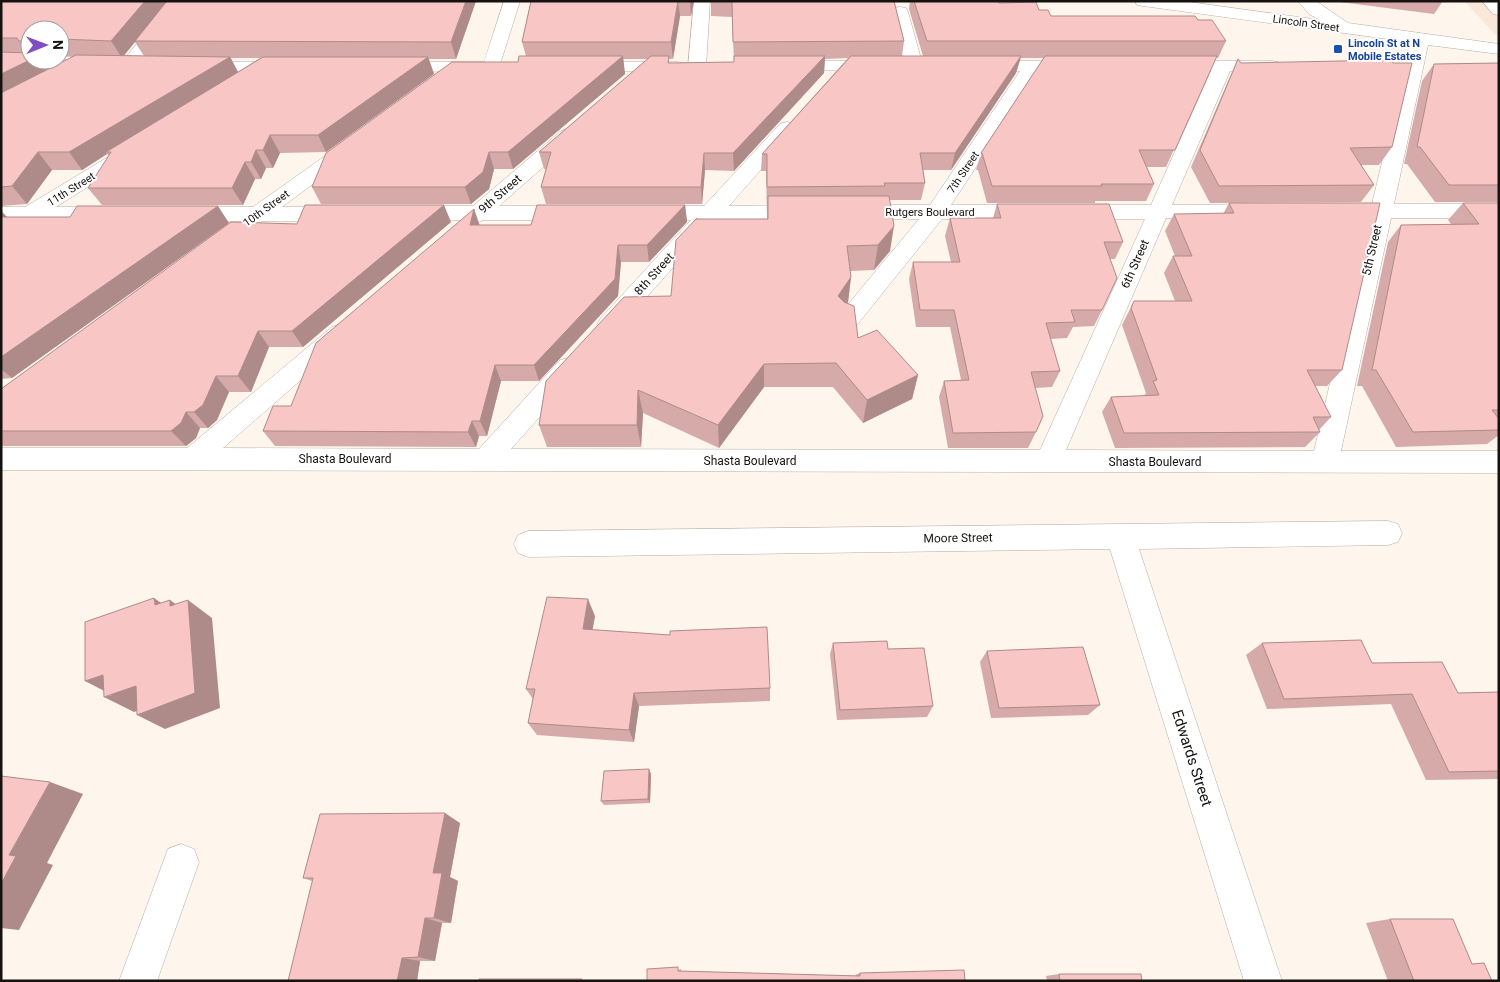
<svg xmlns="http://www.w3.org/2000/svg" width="1500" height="982" font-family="Roboto,sans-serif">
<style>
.built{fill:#f9e7d7}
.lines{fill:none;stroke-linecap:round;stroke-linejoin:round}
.minor-casing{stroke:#b8ada3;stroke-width:1}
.minor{fill:#fff;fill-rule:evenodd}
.wall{fill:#d5aaa9;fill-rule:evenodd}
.shaded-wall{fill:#ae8b89}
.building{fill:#f8c6c4;stroke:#ae8b89}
.transit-dot{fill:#1a4fb4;stroke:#fff;stroke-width:2}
.labels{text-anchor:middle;stroke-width:4;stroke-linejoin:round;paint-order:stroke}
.far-street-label{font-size:11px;fill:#16120f;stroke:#fff}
.far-transit-label{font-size:11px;font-weight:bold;fill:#164399;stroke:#fff;text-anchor:start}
.street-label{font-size:12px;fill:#16120f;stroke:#fff}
.near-street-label{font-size:15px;fill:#16120f;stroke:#fff}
</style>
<rect width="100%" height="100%" fill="#fef5ec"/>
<path class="built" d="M1464,1h35v34h-3z"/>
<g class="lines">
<g class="minor-casing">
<path id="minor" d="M171,1h17l-54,69 -6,1 -6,-1 -3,-4 3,-4z
M504,1h16l-22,70 -103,1 -6,-1 -3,-4 3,-4 6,-1h89z
M694,1h16l-4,66 -3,4 -6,1 -6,-1 -3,-4z
M1135,1h47l138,19 -11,-6 -11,-13h18l32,22 151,21v10l-71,-9 -34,159h105v14h-108l-50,233h158v22l-1498,-3v-22h186l145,-121 8,-3 8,3 4,6 -4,6 -125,109 256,1 81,-89 9,-2 9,2 3,7 -3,7 -67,75 529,1 105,-231h-70l-8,-2 -3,-5 3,-5 8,-2h76l60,-134 -42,-1 -3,-4 3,-4 6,-1h97l6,1 3,4 -3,4 -6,1h-42l-58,134 90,-1 8,2 3,5 -3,5 -8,2h-96l-100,232 248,1 55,-233h-29l-8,-2 -3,-5 3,-5 8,-2h32l32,-134 -37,-1 -3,-4 3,-4 39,-1 4,-18 -267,-36 -6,-1z
M1482,1h17v14l-6,-1z
M900,7l6,1 2,4 15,54 -3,4 -6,1 -6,-1 -3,-4 -13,-54 2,-4z
M1,57h29v3h65l6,1 3,4 -3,4 -6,1 -94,-3z
M788,61h89l6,1 3,4 -3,4 -6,1 -95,-1 -3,-4 3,-4z
M980,61h95l6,1 3,4 -3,4 -42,1 -88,134h81l8,2 3,5 -3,5 -8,2h-90l-85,106 -8,3 -8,-3 -4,-6 4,-6 78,-94h-64l-8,-2 -3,-5 3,-5 8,-2h75l90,-134 -46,-1 -3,-4 3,-4z
M198,62h84l6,1 3,4 -3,4 -6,1 -90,-1 -3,-4 3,-4z
M588,62h89l6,1 3,4 -3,4 -6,1 -95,-1 -3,-4 3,-4z
M787,122l7,2 3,4 -3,4 -65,74 76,-1 8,2 3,5 -3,5 -8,2 -89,1 -99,110 -8,3 -8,-3 -4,-6 4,-6 90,-98h-43l-8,-2 -3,-5 3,-5 8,-2h56l76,-82z
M568,129l7,2 3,4 -3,4 -76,67h73l8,2 3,5 -3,5 -8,2h-89l-11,5 -8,-2 -2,-3h-52l-8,-2 -3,-5 3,-5 8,-2h63l88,-75z
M349,142l7,2 3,4 -3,4 -74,55h58l8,2 3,5 -3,5 -8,2h-77l-9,3 -8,-3h-61l-8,-2 -3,-5 3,-5 8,-2h68l89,-63z
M130,146l7,2 3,4 -3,4 -81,51h54l8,2 3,5 -3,5 -8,2h-109v-14h24l98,-59z
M1388,521l10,3 4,9 -4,9 -10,3 -249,4 143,432h-38l-134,-432 -582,8 -10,-4 -4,-9 4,-9 10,-4z
M181,844l13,5 5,13 -42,119h-38l49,-132z"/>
</g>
<use href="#minor" class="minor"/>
</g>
<path class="wall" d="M1,1h475l-20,58h-27l5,15 -108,78 -46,1 -7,15h-7l-5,11h-6l-12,26h-141l-14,-17 21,-32 -2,-2 -25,16h-30l-25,34 -26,2zM30,30h30v26l13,1 -21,10 -5,-7h-17zM135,42l9,14 -20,-1zM231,58h29l-22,14z
M531,1h163l-3,15h-11l-7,43h-4v4l65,-1 -2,-45 -21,-1v-15h183l10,40 -2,15h21l-14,-47 1,-8 89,2 40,7 12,6 147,4 28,21 -8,17h-2l-50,109h-19l7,17 -8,17h-51v2h-108l-9,-33h-2l5,-17 63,-95h-23l-5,15 -65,97h-28l2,13 -4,17h-31v51l-16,19 -24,1 1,6 -3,25 -1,1 11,35 60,37 -6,24 -49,24 -30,-36h-69l-45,61 -76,-35 -2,34h-94l-8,-22 132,-129 26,-77h70l-1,-48h-5l1,-17 86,-96 -23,1 -1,14 -90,98 -29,-1 -3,34h-156l-5,-17 5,-18h-2l-5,-17 109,-93h-25l2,15 -112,95h-19l-5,20 -18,15h-150l-9,-17 206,-125 8,-6 -4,-14z
M1332,1h111l-9,13z
M1238,59l3,4 151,84 -13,18h-18l13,20 -13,17 -151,1 -19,-36 39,-90z
M1499,63v139h-64l-28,-38h-3l18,-83 12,-17z
M1229,203l113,167 -15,16h-12l16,31 -12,13 1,2 -15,15 -190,1 -13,-36 9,-15 33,-1 2,-3 -24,-68 12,-24h41l-11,-28 9,-17h2l-10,-25 9,-17h49z
M1463,203h36v232l-12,9 -91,3 -34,-61h-5l31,-144 13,-17 50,-1 -3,-4z
M997,204l126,38 -8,17h-5l-8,51 -8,16 -21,1 -6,11 -17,1 10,32 -8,16 -17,1 1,44 -8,16h-80l-9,-51 5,-16 17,-1 -11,-53h-34l-7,-48 4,-17h38l-6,-26 5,-18h43z
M685,205l2,17 -38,40h-28l-3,34 -79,85h-38l-14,55h-8l-3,11 -201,-1 -12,-15 28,-25 183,-197 5,16h52z
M1,211l6,6 222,6 -217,155 -11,1z
M451,222l-148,125h-34l-18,45h-22l-12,28 -9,8h-8l-4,10 -10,8h-185v-57l296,-165z
M595,616l-3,14 178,58v13l-131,5 -5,36 -97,-7 -9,-12 5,-24 -7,-10z
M833,643l100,63 -6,11 -90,3 -7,-66z
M1262,643l110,20 86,30 41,-1v87l-73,1 -35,-76 -124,5 -21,-54z
M987,651l113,54 -12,10 -97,3 -11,-56z
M651,774l-1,29 -46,2 -3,-4z
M460,823l-10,54 8,4 -7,42h-9l-7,38h-15l-3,20 -105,-100 -9,-3z
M1390,919l82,45 20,17h-104l-22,-58z
M681,969v2l175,5 -1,-1 5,-2 105,8h-318z
M1059,974l83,7h-95l-1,-5z"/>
<path class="shaded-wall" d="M145,1h23l-46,57 -11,-17z
M466,1h10l-20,58 -5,-17z
M678,1l2,15 -7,43 -2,-17z
M690,1h4l-3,15z
M623,56l2,18 -112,95 -5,-17z
M825,56l-1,17 -90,98 -1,-18z
M1021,56l-5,17 -65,97 4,-17z
M230,57l9,17 -133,78 1,2 -25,16 -13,-18z
M428,57l6,17 -108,78 -8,-17z
M30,60h17l8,11 -54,28v-25z
M270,135l10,18 -7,15 -10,-18z
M256,150l10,18 -5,11 -10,-17z
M38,152l14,18 -25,34 -15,-18z
M489,152l5,17 -5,20 -18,15 -6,-17z
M704,153l1,17 -3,34 -1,-17z
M245,162l10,17 -12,26 -11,-17z
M444,205l7,17 -148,125 -11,-16z
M685,205l2,17 -38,40 -2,-17z
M218,206l11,17 -217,155 -11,-9v-12z
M474,209l6,17 -10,-1z
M1,211l12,12 -12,7z
M894,226l-4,25 -16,19 4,-25z
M618,245l3,17 -3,34 -79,85 -5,-16z
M851,277l-3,25 -13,18 3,-24z
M258,331l11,16 -18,45 -13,-16z
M764,364v23l-45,61 -1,-23z
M495,365l6,16 -14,55 -7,-15z
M918,375l-6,24 -49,24 4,-23z
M216,376l13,16 -12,28 -9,8 -14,-16z
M638,390l5,23 -2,34 -4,-22z
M186,412l14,16 -4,10 -10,8 -15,-15z
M472,421l7,15 -3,11 -8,-15z
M154,598l26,18 -25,-11z
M588,599l7,17 -5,28 -7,-15z
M170,600l19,14 -1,-14 24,18 8,90 -55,21 -28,-14 33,-109z
M103,675l33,11 28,15 -30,11 -30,-15 8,-2 -27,-14z
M634,693l5,13 -5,36 -5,-12z
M649,769l2,5 -1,29 -2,-4z
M50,782l33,12 -36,69 6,2 -34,65 -18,-2v-44l8,-29z
M445,813l15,10 -10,54 8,4 -7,42 -17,-5 -1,-45z
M425,918l17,5 -7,38 -17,-4z
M402,958l18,3 -3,20h-20z"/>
<path class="building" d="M1,1h144l-34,40 -51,-2v-9h-30v11h-11l-2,-3h-16z
M167,1h299l-15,41 -316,-1z
M531,1h147l-7,41h-149z
M732,1h162l10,40 -171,1z
M914,1h85v2l37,-1 3,8h9l3,6h144l3,4h14l14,21h-299z
M1,52l29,1v7l-29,14z
M76,55l154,2 -161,95h-31l-26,34 -11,1v-94z
M519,56h104l-115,96h-19l-6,20 -18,15h-153l14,-34 126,-91h66z
M651,56h18l-1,7 66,-1v-6h91l-92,97h-29l-3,34h-160l10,-35h-12z
M851,56h170l-66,97h-35l5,30h-41l1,3 -118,1v-33h-5z
M1045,56h172l-42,94h-36l15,34h-53l1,2h-110l-10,-33h-1z
M263,57h165l-110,78h-48l-7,15h-7l-5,12h-6l-13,26h-144l23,-36h-5z
M1238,59l3,4 150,-3 2,3h19l-20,84 -42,1 24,37 -155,1 -19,-36z
M1499,63v122h-50l-29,-38h-3l17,-83z
M768,196h121l5,30 -16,19 -31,1 4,31 -13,19 6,6 10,4 4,32 19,-8 41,45 -51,25 -31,-37 -72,1 -46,61 -80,-35 -1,35h-98l7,-44 78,-84 47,-1 5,-56 21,-22 -1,1h72z
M1229,203h151l-38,167h-35l24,47h-18l7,15 -196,1 -13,-36 48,-2 -6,-14 4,-1 -26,-72 3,-7h58l-19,-45h19l-18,-42 60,-1z
M1463,203h36v207h-7l7,9v11l-86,2 -37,-62h-4l29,-145 78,-1z
M997,204h112l14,38h-19l13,36 -15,32h-31l4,12 -29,1 14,48 -29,1 12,44 -7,16 -83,1 -9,-52 25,-1 -15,-70h-34l-7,-48h47l-10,-44h51z
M305,205h139l-152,126h-34l-20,45h-22l-13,29 -9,7h-8l-5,11 -10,8h-170v-42l230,-167 66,2z
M537,205h148l-38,40h-29l-3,34 -81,86h-39l-15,56h-8l-4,11 -205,-1 10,-25h18l25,-63 158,-134 -4,16h61z
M77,206h141l-217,151v-140h69z
M547,597l41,2 -5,30 87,6v-4l97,-4 3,61 -136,5 -5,37 -101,-7 7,-34h-9z
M154,598l1,7 15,-5v6l18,-6 7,93 -58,22 -1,-29 -32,11 -1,-22 -18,6v-59z
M1361,640l11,23 70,-1 16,31 41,-1v79l-50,1 -37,-78 -128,5 -22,-56z
M887,641l1,8 36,-1 9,58 -93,4 -7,-67z
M1083,647l17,58 -101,3 -12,-57z
M649,769l-1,30 -47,2 3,-30z
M1,776l49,6 -41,73 7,1 -15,28z
M445,813l-12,60h9l-8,45h-9l-7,39 -16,1 -5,23h-109l25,-103h-10l17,-64z
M1390,919h63l19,45 12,-1 8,18h-78z
M678,967v4l182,5v-3l104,-3 1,11h-318v-12z
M1059,974h82l1,7h-82z
M479,979h103l-1,2h-102z"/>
<rect class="transit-dot" x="1333" y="44" width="10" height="10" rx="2.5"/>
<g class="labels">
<g class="far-street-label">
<text transform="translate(1306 23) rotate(8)" y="4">Lincoln Street</text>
<text transform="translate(963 172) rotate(-56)" y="4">7th Street</text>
<text transform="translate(71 189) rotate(-32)" y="4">11th Street</text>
<text transform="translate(266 208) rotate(-36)" y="4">10th Street</text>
<text x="930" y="216">Rutgers Boulevard</text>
</g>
<g class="far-transit-label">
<text x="1348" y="47">Lincoln St at N<tspan x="1348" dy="13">Mobile Estates</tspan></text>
</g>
<g class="street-label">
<text transform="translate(500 194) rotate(-41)" y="4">9th Street</text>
<text transform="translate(1372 250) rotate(-77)" y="4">5th Street</text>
<text transform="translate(1135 264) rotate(-66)" y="4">6th Street</text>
<text transform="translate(654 274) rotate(-48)" y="4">8th Street</text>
<text x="345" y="463">Shasta Boulevard</text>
<text x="750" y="465">Shasta Boulevard</text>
<text x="1155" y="466">Shasta Boulevard</text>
<text transform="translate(958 538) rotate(-1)" y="4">Moore Street</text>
</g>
<g class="near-street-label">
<text transform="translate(1192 758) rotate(72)" y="5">Edwards Street</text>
</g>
</g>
<rect width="1500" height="982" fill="none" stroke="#16120f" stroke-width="5"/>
<g transform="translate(45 45) rotate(89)"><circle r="24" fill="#ffffff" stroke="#a2a09f"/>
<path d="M0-4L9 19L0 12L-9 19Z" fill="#804dc5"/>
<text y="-8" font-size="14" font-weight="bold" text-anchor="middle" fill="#16120f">N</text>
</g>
</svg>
